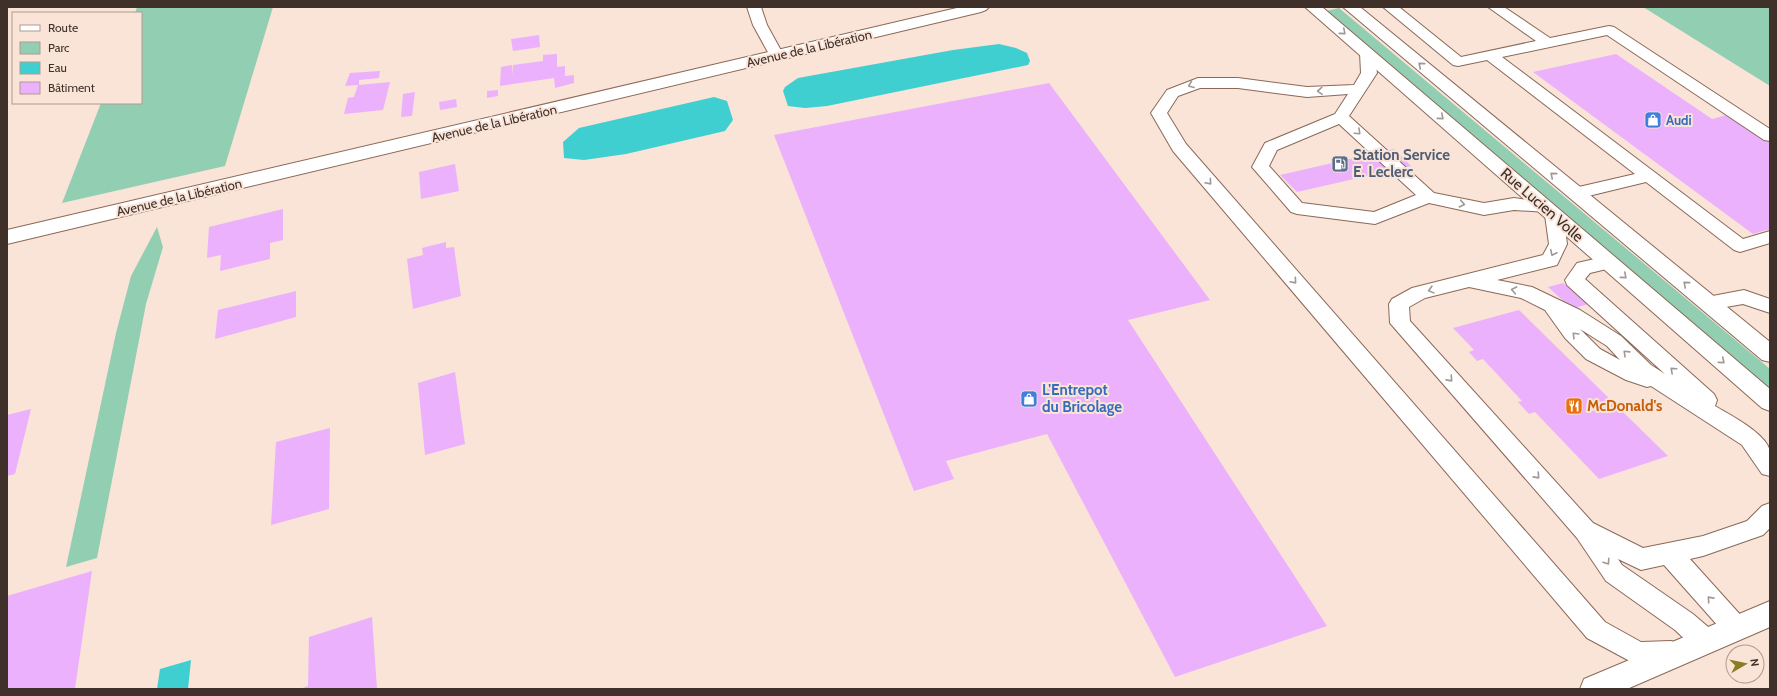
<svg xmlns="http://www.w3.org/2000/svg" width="1777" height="696" font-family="Cabin,sans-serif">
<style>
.green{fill:#92cfb2}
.water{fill:#3fcfd0}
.building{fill:#ebb1fc}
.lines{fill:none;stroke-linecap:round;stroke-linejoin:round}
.lane-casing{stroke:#8a6958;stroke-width:2}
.street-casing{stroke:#8a6958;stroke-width:2}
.secondary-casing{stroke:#8a6958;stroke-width:2}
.lane{fill:#fff;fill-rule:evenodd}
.street{fill:#fff;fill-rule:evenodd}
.secondary{fill:#fff;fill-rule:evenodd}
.oneway{stroke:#9f9894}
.labels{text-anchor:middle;stroke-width:4;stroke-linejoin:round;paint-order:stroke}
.far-street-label{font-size:13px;fill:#3f3029;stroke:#fae3d7}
.far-shop-label{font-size:13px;font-weight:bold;fill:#366cbe;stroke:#fae3d7;text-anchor:start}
.service-label{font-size:15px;font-weight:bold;fill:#4e5e75;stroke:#fae3d7;text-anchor:start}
.street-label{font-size:15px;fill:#3f3029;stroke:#fae3d7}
.shop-label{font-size:15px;font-weight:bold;fill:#366cbe;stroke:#fae3d7;text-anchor:start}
.food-label{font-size:15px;font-weight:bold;fill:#c56008;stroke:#fae3d7;text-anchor:start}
</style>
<rect width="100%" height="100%" fill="#fae3d7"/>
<path class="green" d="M137,7h136l-48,159 -163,37 39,-100h40v-90h-6z
M1643,7h127v79z
M1339,8l431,361v21l-444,-379z
M157,227l6,20 -17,57 -49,254 -31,9 50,-234 15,-57z"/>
<path class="water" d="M999,44l17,4 11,5 3,8 -2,4 -201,41 -22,2 -17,-2 -5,-15 2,-4 13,-9 155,-28z
M714,97l13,4 6,19 -8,11 -99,23 -42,6 -20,-2 -1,-16 16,-14z
M191,660l-3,29h-31l3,-20z"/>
<path class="building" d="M539,35l1,12 -27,4 -2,-12z
M557,54v13l8,-1v10l9,-1v8l-19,5 -1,-10 -54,8 1,-19 11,-2 1,10v-10l30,-4v-6z
M1616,54l96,65 18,-5 40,27v88l-17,5 -220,-162z
M380,71l-1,7 -20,2v5l31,-3 -7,28 -39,4 4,-16 6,-1 4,-12 -13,1 5,-13z
M1049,83l161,217 -82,20 199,306 -152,51 -128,-243 -101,27 8,18 -40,12 -140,-356z
M498,90v6l-11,2v-7z
M415,92l-3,24 -11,1 2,-23z
M456,99l1,8 -17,3 -1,-8z
M1394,149l17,17 -114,26 -17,-17z
M455,164l4,27 -38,8 -2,-27z
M283,209v31l-13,3v16l-50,12 1,-16 -14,3 2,-31z
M446,242v6l8,-1 7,49 -48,13 -6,-50 16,-4 -1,-7z
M1563,283l25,21 -16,5 -24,-22z
M296,291v26l-81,22 3,-29z
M1519,310l149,146 -69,23 -64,-67 -6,2 -11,-12 4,-1 -39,-42 -6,2 -8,-9 5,-2 -21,-22z
M455,372l10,72 -40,11 -7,-72z
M31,409l-16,65 -8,2v-61z
M330,428l-1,81 -58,16 5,-83z
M92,571l-17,118h-68v-93z
M372,617l5,72h-77l8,-3 1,-49z"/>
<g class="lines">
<g class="lane-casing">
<path id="lane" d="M747,7h14l6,18 17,31 -2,3 -5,1 -5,-1 -2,-3 -17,-31z
M1383,7h16l62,50 75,-16 -48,-34h16l46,31 59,-12 5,1 156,102v12l-6,-1 -157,-105 -105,22 241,182 27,-8v12l-30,9 -6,-2 -88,-68 -70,17 -6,-2 -3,-4 3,-4 65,-15 -148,-114 -29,6 -5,-1z
M1367,49l5,1 2,3 3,20 -28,43 85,77 50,10 30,-5 36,5 3,4 -2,3 9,1 3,4 4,29 -10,21 -60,15 35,7 48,23 41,26 30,29 14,9 -98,-89 -2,-5 12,-17 31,-7 7,1 2,5 -2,5 -25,6 -5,6 129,115 3,6 -2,6c15,9 51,27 55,45 2,7 0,17 0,25l-8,-2 -20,-29 -91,-59 -4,1 -21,-7 -40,-21 -21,-21 -20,-28 -24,-12 -52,-11 -44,11 -16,9 1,14 183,202 50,25 60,-12 44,-15 15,-15 8,-3v25l-7,7 -60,21 -13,3 55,61 4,8 -4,8 -9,4 -9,-4 -63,-71 -23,5 -23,-11 4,6 71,49 21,18 4,9 -4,9 -9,3 -9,-3 -21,-20 -69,-49 -29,-43 -187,-215 -1,-19 3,-5 20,-11 131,-33 6,-11 -4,-29 2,-3 -33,-2 -30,5 -55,-12 -54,21 -78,-10 -6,-2 -39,-45 13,-24 70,-29 13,-20 -41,3 -69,-9h-38l-22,8 -11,17 19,31 419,478 36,20 30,-1 9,3 4,9 -4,9 -9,3 -32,1 -52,-28 -414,-487 -22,-38 16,-23 31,-12h40l69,9 47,-2 7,-12 -1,-20 2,-3zM1339,124l77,71 -42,17 -72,-9 -33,-37 8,-16zM1580,329l27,17 13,14 -20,-11z
M1744,290l26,9v14l-27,-9 -34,6 -7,-2 -3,-5 3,-5z"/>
</g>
<g class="street-casing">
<path id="street" d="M1305,7h17l448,382v22l-8,-3z
M1343,7h17l410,335v20l-8,-2z
M1770,601v26l-143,62h-47l4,-10z"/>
</g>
<g class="secondary-casing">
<path id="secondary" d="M961,7h28l-3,3 -5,2 -974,232v-14z"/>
</g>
<use href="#lane" class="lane"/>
<use href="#street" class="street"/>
<use href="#secondary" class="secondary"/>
</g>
<defs><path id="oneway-chevron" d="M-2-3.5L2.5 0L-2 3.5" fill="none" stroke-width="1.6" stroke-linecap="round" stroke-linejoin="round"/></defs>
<g class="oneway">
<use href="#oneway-chevron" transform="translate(1343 32) rotate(41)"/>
<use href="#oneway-chevron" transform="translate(1421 65) rotate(-140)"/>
<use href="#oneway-chevron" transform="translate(1191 85) rotate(159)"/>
<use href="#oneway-chevron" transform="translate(1320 91) rotate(177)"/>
<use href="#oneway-chevron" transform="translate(1441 117) rotate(41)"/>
<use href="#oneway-chevron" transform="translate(1358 132) rotate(43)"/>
<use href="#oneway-chevron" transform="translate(1553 175) rotate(-140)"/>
<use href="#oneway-chevron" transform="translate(1209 182) rotate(49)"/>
<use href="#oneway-chevron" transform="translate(1462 204) rotate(12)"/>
<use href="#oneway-chevron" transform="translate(1553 253) rotate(116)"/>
<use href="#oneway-chevron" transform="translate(1624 276) rotate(41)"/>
<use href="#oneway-chevron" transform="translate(1294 281) rotate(49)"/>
<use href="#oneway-chevron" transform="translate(1686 284) rotate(-140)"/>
<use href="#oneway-chevron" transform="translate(1431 290) rotate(165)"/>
<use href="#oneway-chevron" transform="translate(1514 290) rotate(-169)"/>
<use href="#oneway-chevron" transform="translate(1575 335) rotate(-135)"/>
<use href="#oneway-chevron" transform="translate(1626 353) rotate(-136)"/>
<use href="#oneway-chevron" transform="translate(1722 361) rotate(41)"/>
<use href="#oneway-chevron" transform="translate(1673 370) rotate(-138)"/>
<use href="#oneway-chevron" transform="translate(1450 379) rotate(48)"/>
<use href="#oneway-chevron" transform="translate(1537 476) rotate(48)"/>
<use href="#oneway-chevron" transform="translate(1607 562) rotate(56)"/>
<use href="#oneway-chevron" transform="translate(1710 599) rotate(-132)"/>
</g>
<defs>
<g id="shop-square" transform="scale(0.9)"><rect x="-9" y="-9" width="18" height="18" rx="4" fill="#3f7fe0" stroke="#fae3d7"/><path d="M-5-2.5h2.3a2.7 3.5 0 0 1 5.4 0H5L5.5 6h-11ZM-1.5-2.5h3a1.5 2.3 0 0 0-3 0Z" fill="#fff"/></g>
<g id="fuel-square" transform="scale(0.9)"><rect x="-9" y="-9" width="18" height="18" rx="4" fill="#5c6f8a" stroke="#fae3d7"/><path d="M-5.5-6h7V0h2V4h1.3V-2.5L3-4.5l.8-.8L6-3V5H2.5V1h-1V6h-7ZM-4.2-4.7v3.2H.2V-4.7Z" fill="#fff"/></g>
<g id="restaurant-square" transform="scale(0.9)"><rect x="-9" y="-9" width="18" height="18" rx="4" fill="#e8710a" stroke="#fae3d7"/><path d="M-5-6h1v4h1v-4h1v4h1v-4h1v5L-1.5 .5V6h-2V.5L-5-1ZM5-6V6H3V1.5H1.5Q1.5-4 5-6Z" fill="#fff"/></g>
</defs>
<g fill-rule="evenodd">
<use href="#shop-square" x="1653" y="120"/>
<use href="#fuel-square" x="1340" y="164"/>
<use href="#shop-square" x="1029" y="399"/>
<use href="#restaurant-square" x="1574" y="406"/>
</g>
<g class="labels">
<g class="far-street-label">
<text transform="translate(809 48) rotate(-13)" y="5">Avenue de la Libération</text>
<text transform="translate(494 123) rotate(-13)" y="5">Avenue de la Libération</text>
<text transform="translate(179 197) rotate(-13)" y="5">Avenue de la Libération</text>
</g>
<g class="far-shop-label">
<text x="1666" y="125">Audi</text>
</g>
<g class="service-label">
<text x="1353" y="160">Station Service<tspan x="1353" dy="17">E. Leclerc</tspan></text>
</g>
<g class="street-label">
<text transform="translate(1542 205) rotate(41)" y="5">Rue Lucien Volle</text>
</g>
<g class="shop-label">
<text x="1042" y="395">L'Entrepot<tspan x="1042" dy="17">du Bricolage</tspan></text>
</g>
<g class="food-label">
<text x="1587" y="411">McDonald's</text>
</g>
</g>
<rect width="1777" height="696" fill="none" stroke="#3f3029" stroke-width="16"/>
<rect x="12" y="12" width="130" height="92" fill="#fae3d7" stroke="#af9b91"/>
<rect x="20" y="25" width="20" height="6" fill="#ffffff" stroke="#af9b91"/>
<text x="48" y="32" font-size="12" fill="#3f3029">Route</text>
<rect x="20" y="42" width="20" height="12" fill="#92cfb2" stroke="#af9b91"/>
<text x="48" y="52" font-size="12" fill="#3f3029">Parc</text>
<rect x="20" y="62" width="20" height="12" fill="#3fcfd0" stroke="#af9b91"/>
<text x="48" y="72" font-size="12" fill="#3f3029">Eau</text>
<rect x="20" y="82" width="20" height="12" fill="#ebb1fc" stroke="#af9b91"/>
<text x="48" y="92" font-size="12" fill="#3f3029">Bâtiment</text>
<g transform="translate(1745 664) rotate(81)"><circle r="19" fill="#fae3d7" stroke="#af9b91"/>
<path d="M0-3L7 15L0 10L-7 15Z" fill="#8b7d24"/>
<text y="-6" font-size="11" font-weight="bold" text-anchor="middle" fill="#3f3029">N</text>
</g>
</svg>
